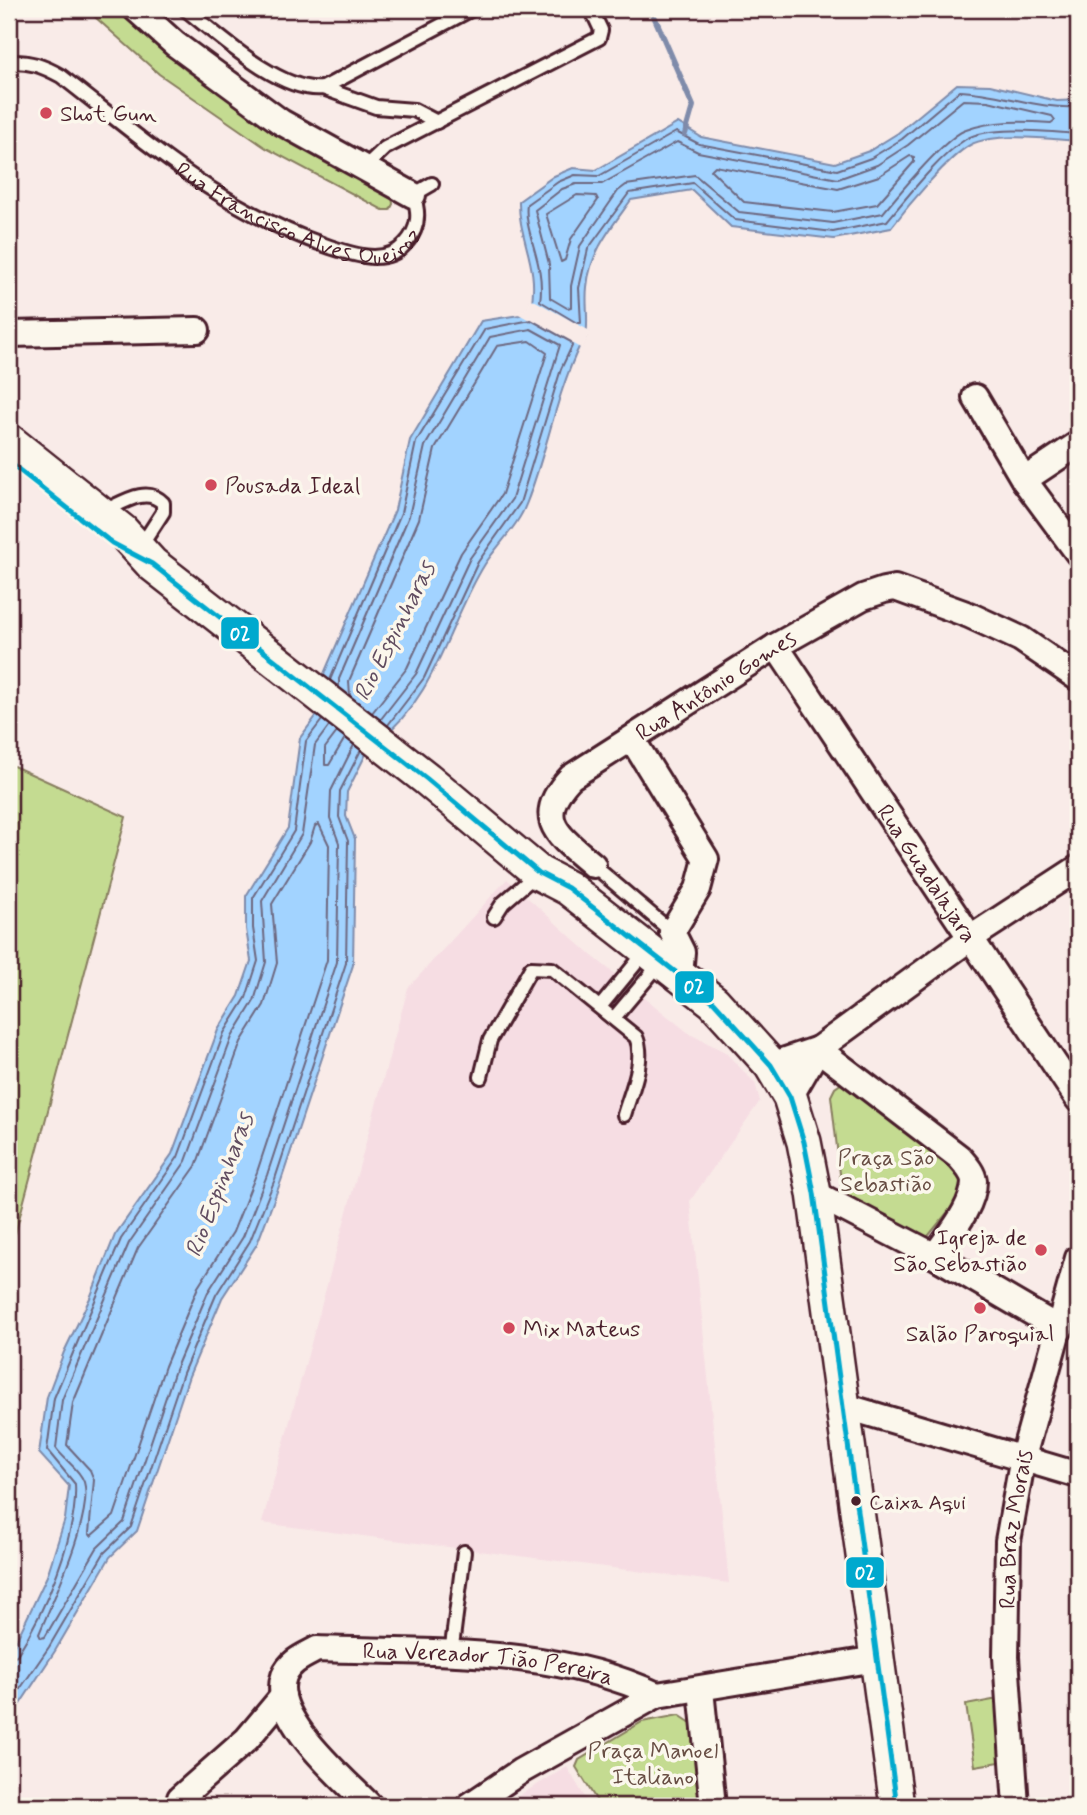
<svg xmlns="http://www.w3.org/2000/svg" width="1087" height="1815" font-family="Mynerve,sans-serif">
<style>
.built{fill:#f6dde3}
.green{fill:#c4db91;stroke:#877d5e;stroke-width:2}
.water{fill:#a2d3ff;stroke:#7f8baa;stroke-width:2}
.pier{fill:#f9ebe8}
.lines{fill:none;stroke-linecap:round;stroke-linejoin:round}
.shore{stroke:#6d6780;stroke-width:2}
.stream{stroke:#7f8baa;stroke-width:6}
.service-casing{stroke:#4a1f2b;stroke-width:18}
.minor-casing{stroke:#4a1f2b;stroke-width:30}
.secondary-casing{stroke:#4a1f2b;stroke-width:38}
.service{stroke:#fbf7ec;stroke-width:12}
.minor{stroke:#fbf7ec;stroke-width:24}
.secondary{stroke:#fbf7ec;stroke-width:33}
.bus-1-casing{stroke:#fbf7ec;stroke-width:10}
.bus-1{stroke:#00a9ce;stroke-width:5}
.poi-dot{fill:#d1495b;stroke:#fbf7ec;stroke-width:2.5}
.bus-dot{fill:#4a1f2b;stroke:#fbf7ec;stroke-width:2.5}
.labels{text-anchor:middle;stroke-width:7;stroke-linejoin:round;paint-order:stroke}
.bus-label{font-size:21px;fill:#4a1f2b;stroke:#fbf7ec;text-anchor:start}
.poi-label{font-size:23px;fill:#4a1f2b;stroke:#fbf7ec;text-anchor:start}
.street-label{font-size:23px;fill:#4a1f2b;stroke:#fbf7ec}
.park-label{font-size:23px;fill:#684e44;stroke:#fbf7ec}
.water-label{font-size:24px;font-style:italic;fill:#604c60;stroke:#fbf7ec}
.line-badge{stroke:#fbf7ec;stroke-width:2.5}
.badge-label{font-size:19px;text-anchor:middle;font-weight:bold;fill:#fff}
</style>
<rect width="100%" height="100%" fill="#f9ebe8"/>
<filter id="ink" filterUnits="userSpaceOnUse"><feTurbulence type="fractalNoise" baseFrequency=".0143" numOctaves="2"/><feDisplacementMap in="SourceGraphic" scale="14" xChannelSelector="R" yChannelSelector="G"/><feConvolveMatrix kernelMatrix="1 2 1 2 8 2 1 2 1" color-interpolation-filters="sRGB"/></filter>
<g filter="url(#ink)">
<path class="built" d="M507,879l84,76 99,79 35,18 30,31 5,18 -70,100 39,382 -467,-60 146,-535z
M567,1767l23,39h-88l23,-14z"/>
<path class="green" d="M86,9h31l70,62 51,35 142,82 12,8 1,8 -3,6h-7l-117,-62 -107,-74z
M9,764l117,53 -117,440z
M842,1083l8,2 115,88 4,13 -44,54 -82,-41 -12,-103 4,-8z
M998,1699l8,62 -31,5 -9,-61z
M679,1715l12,8 9,83h-100l-24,-39 3,-7 63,-38z"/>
<path class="water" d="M957,84l33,1 67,16 21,-1v41c-28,-2 -83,-9 -108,4 -22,12 -63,62 -79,83l-57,11 -103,-12 -39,-37 -61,10c-20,28 -41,52 -44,87 -2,17 2,32 -1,50l-55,-31c9,-38 -13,-69 -12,-105l35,-25 19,-8 23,2 82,-47 23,14 134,26 34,-12 29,-18z
M526,314l54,31c-24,50 -33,106 -53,157 -8,23 -29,42 -42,62 -37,59 -48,132 -107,177l-55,-44v-21l72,-166 15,-70 71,-119z
M317,715l49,39 -19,38 -1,24 9,23 -2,126 -72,216 -24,63 -35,54 -33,78 -52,155 -27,26 -55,94 -35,53 -11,11v-59l38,-80 18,-57 4,-33 -30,-33 8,-56 17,-45 26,-54 25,-63 57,-81 46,-124 21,-34 12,-35 -5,-32v-33l42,-68 12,-90z"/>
<path class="pier" d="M530,298l60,33 -8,18 -67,-37 13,-4z"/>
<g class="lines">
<path class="shore" d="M963,100l25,1 64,15 3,4 -4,3c-28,-2 -58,-3 -85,7 -20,6 -69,66 -83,83l-50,10 -94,-11 -44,-37 -69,10 -8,6 -38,55 -9,40v21l-4,1 -17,-10 -1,-34 -14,-54 27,-21 14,-5h26l75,-42 21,10 140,27 39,-14 31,-20z
M1078,107c-40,3 -78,-15 -119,-16l-57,48 -31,19 -34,12 -138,-26 -23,-12 -77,44 -24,-1 -17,7 -31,22c-4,28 19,59 13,97l37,22h4l-2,-35 9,-39 41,-56 64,-10 42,37 98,12 54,-11c21,-25 52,-65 79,-82 23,-14 85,-7 112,-5
M910,156l4,1v5l-37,42 -44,8 -89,-10 -33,-32 4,-4 123,23 41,-13z
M577,195l19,1 2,4 -27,39 -6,21 -4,2 -15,-48z
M330,680l71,-167 15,-71 69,-113 46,-9 40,22 1,4 -11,23 -41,134 -42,59 -54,116 -36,47
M339,687v-8l70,-163 16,-70 65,-109 41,-8 29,16 -48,154 -42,59 -54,116 -35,45
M350,696l-1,-15 70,-162 16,-70 62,-103 33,-5 17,12 -45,141 -41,59 -54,115 -35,45
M329,726l-14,19 -13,89 -40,67 4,61 -12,39 -22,36 -46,124 -57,82 -67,157 -6,48c7,11 24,21 28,34 10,32 -32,120 -45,152l2,4 4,-1 52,-89 27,-26 51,-152 33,-78 35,-55 24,-62 70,-213 2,-119 -9,-25 1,-27 23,-46
M337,732l-12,16v17h4l16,-27
M319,824l10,21 -2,115 -70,212 -24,60 -35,55 -33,79 -51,150 -23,20 -2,-3 5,-53 -4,-10 -23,-25 6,-42 65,-155 58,-82 45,-124 23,-37 13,-42 -5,-59 38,-62 5,-16z
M9,1658l8,-3c27,-42 61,-120 58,-171l-28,-34 7,-52 67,-159 57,-82 46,-124 22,-35 12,-37 -5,-33v-30l41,-67 12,-90 16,-21
M9,1705l40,-58 55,-94 27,-26 52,-154 33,-78 34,-54 25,-62 71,-216 2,-122 -9,-24 1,-26 21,-41"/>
<path class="stream" d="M654,16l39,90 -8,28"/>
<g class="service-casing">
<g id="service">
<path d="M185,9c33,26 95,84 138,79l149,-79"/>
<path id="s1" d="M9,62c21,-1 34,4 52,14 89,69 161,135 269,171 24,8 56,19 75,-3 14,-15 15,-31 8,-49l19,-11"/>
<path d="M323,88l53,19 38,3 23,12"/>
<path d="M365,167l20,-19 214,-110 2,-8 -10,-21"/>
<path d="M104,511c17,-7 42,-26 59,-8v9l-24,37"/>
<path d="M593,865l79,67"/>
<path d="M494,917l9,-14 35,-30"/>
<path d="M600,1007l37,-45"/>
<path d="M614,1018l37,-44"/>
<path d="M481,1077l9,-37 41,-72 21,1 84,68c10,23 -5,54 -12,78"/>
<path d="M451,1654l13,-102"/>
</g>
</g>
<g class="minor-casing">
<g id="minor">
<path d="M136,9l39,35 106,78 132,73"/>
<path d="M9,334l188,-4"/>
<path d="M975,397l49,83 54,73"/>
<path d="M1024,480l54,-36"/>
<path id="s2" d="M776,646l302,453"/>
<path d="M632,739l74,120 -8,30 -26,43 10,20 -2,23"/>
<path id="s3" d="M593,865c-34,-29 -62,-46 -22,-88l205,-131 87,-49 21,-7 11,-2 74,27 52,24 57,39"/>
<path d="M818,1049l141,108c6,7 14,15 15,24 0,26 -26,55 -39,75"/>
<path d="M771,1065l47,-16 151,-110 109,-71"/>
<path d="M790,1097l28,-48"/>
<path d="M814,1193l121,63 125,73"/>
<path d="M844,1406l234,69"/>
<path d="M701,1690l12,116"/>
<path d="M180,1798l67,-59 36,-43"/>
<path id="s4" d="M370,1806c-26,-27 -101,-89 -86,-130 6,-15 20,-20 33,-27 111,4 238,-3 340,46"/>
<path d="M469,1806l52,-35 136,-76 219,-36"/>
<path id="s5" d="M1016,1806l-10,-149 2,-116 15,-84 55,-199"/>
</g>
</g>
<g class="secondary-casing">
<path id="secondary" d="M9,441l113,90 30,33 275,215 112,94 29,15 146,114 57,63 19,32 14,45 10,51 83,613"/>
</g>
<use href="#service" class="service"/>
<use href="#minor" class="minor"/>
<use href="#secondary" class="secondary"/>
<g class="bus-1-casing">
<path id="bus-1" d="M9,462l103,81 40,21 275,215 112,94 29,15 146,114 57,63 19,32 14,45 10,51 83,613"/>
</g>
<use href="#bus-1" class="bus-1"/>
</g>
</g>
<g class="poi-dot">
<circle cx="46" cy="113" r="7"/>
<circle cx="211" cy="485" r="7"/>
<circle cx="1041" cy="1250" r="7"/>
<circle cx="980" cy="1308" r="7"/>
<circle cx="509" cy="1328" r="7"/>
</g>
<circle class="bus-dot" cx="856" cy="1501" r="6"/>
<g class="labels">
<g class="bus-label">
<text x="869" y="1509">Caixa Aqui</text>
</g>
<g class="poi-label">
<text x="60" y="121">Shot Gun</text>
<text x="225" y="493">Pousada Ideal</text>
<text x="1027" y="1245" text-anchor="end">Igreja de<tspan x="1027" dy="26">São Sebastião</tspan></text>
<text x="523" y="1336">Mix Mateus</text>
<text x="980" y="1341" text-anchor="middle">Salão Paroquial</text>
</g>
<g class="street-label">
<text dy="8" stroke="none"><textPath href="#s1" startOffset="338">Rua Francisco Alves Queiroz</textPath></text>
<text dy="8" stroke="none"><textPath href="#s3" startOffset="282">Rua Antônio Gomes</textPath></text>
<text dy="8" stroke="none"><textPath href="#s2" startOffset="273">Rua Guadalajara</textPath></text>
<text dy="8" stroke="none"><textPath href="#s5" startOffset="278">Rua Braz Morais</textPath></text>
<text dy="8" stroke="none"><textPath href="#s4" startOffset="378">Rua Vereador Tião Pereira</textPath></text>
</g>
<g class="park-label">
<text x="886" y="1165">Praça São<tspan x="886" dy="26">Sebastião</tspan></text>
<text x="653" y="1758">Praça Manoel<tspan x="653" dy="26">Italiano</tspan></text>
</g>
<g class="water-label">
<text transform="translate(394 631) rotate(-63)" y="8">Rio Espinharas</text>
<text transform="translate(219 1185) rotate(-69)" y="8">Rio Espinharas</text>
</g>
</g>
<g class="line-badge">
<rect x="220" y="616" width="40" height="34" rx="7" fill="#00a9ce"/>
<rect x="674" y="970" width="41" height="34" rx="7" fill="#00a9ce"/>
<rect x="845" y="1556" width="40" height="33" rx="7" fill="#00a9ce"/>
</g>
<g class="badge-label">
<text x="240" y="640">02</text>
<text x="694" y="993">02</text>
<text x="865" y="1579">02</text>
</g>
<rect width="1087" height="1815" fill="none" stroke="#fbf7ec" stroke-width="35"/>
<rect x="18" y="18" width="1052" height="1780" fill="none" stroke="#4a1f2b" stroke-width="2.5" filter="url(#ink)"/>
</svg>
